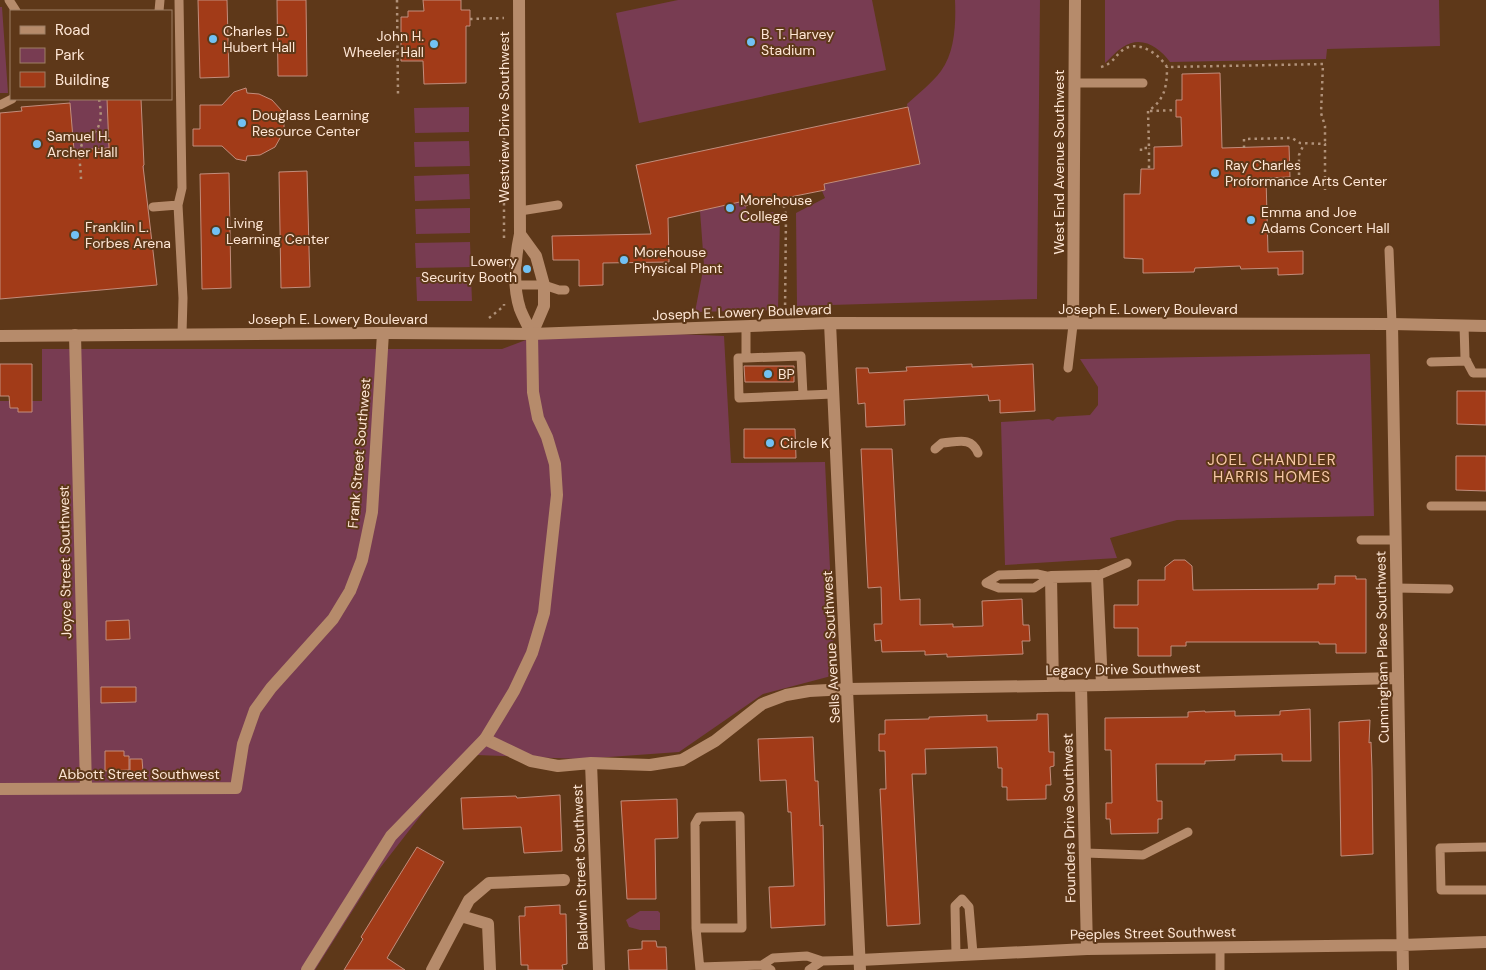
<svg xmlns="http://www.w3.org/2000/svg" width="1486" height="970" font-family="'DM Sans',sans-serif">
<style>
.green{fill:#783c52}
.building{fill:#a23b18;stroke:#c28d7c}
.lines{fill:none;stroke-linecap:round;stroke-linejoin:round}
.path{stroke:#b09179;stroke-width:2.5;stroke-dasharray:2.5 4;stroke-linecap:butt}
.service{stroke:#b68b6b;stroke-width:9}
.minor{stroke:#b68b6b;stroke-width:12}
.tertiary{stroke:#b68b6b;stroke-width:12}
.secondary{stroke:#b68b6b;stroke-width:12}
.poi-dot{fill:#71c1f4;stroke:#5e3819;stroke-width:2}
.labels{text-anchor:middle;stroke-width:4;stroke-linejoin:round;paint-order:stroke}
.poi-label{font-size:14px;fill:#fee6d5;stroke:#5e3819;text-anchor:start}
.street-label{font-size:14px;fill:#fee6d5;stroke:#5e3819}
.neighbourhood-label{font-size:15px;letter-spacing:1px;fill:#f8c9a7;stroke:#5e3819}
</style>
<rect width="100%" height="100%" fill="#5e3819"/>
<path class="green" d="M678,0h194l14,70 -247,53 -23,-110z
M955,0h85l-3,299 -240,7 -1,-93 29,-15 -3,-7 3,-1 -1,-6 96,-20 -13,-60c11,-10 25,-21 34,-33 14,-19 15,-48 14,-71z
M1105,0h334l1,46 -113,3 -1,10 -156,3c-11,-15 -29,-27 -47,-15 -7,4 -12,11 -18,16z
M0,7h2l6,86h-8z
M69,99h38l2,49 -22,20 57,-3v9h-67z
M469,107v25l-54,1 -1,-25z
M469,141l1,25 -55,1 -1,-25z
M469,174l1,25 -55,2 -1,-25z
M744,201l4,13 25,-2 7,5 -2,93 -83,2 9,-47 -4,-54z
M470,208v25l-54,1 -1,-25z
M470,242l1,25 -55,1 -1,-25z
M471,276l1,25h-55l-1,-24z
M555,329l169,7 7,127 94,-1 10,213 -72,19 -84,58 -98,7 -105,-4 -51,55 -48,62 -62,98h-315v-569h42v-52h460z
M1370,354l4,162 -197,4 -67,18 7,20 -112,7 -4,-143 48,-3 4,2 4,-4 33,-2 8,-10v-18l-18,-28z
M640,911h18l2,2v17h-20l-11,-3 -3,-7z"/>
<path class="building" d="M198,0h29l2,77 -29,1z
M277,0h29l1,76h-29z
M423,0h38v10h9v16h-4v57l-42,1 -1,-23h-22v-44h7v-6h16z
M1220,73l2,75 67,-2 1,31 -24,1 2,74 35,-1v23l-25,1v-7l-37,1 -1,-3 -45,2 -1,4 -51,1v-14l-19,-1v-64h16l1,-25h13v-22l28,-1 -1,-29h-5v-17h6v-26z
M246,88l1,5 12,1 13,6 10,11 2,9v11l-9,16 -15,8 -13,1 -1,5 -10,-2 -14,-13h-29v-17h7v-24h22l12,-13z
M107,99h34l3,66 -1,1 14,119 -157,14v-186l22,-2 -1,-4 49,-4 4,47 35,-2z
M908,107l12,57 -96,20 1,6 -80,16 -1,-5 -76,17 1,44 -66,1v22l-24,1v-26h-26l-1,-24 99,-2 -15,-69z
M307,171l3,116 -29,1 -2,-116z
M229,173l2,115 -29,1 -2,-115z
M0,364h32v48h-14v-4h-8l-1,-12h-9z
M972,364v3l61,-3 2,47 -35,2v-13l-11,1 -1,-6 -84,5 1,25 -39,2 -1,-24 -7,1 -2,-36h12l1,5 38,-2 -1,-4z
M744,366h50v16h-49z
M1457,391h29v34l-29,-1z
M744,429h51l1,29h-52z
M861,449h31l8,151 20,-1v26l33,-1v3l30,-1 -1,-25 40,-2 1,26h6l1,16h-8l1,13 -76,3v-3l-22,1v-4l-43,1 -1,-12 -6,1 -1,-17h8l-1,-37 -13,1z
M1456,456h30v35l-30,-1z
M1174,560h11l7,6 1,24 125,-1v-5h17v-8h21v3h10v74h-30v-9h-17v-2h-133v4h-15v10h-33v-28h-24v-23h24v-25h27v-13z
M129,620l1,19 -24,1v-19z
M101,687h35v15l-35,1z
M1310,709l1,52h-29v-7l-47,1v5l-30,1v3h-49l1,37h5v18h-4v14l-47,1 -1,-15h-4v-16h6l-1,-53h-6v-32l83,-1v-5l17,-1v1l30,-1v5l45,-1v-4z
M1037,714h11l1,38h5v14l-4,1 1,18h-5v14l-39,1v-13h-5v-19h-4l-1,-21 -72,2 1,25h-14l8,150 -33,2 -7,-137h6l-1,-38h-6v-17h6v-14l44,-1v-2l58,-2v6l50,-1z
M1370,720l-1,23 2,-1 1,27 1,85 -32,2 -2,-134z
M813,737l2,44h3l2,45 3,-1 2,100 -54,3 -2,-41 25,-1 -3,-74h-3l-2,-32 -26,1 -2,-42z
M105,751h19v5h5v14l-24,1z
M130,759h12l1,13h-13z
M560,795l2,56 -38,2 -3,-26 -58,2 -2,-31 55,-2 1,2z
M677,799l1,39 -23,1 1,60h-29l-6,-98z
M417,847l27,15 -57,96 18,12h-61l19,-31 -2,-2z
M560,905v9h6l1,50 -5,1 1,5h-35v-5h-7l-2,-49h6v-9z
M642,941h14l1,6h9l1,23h-38l-1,-20 14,-1z"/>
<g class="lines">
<path class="path" d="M397,0l1,94
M470,19l34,-1
M1101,67c14,-4 14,-13 25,-19 16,-7 34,8 41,19l156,-3 -2,49 4,13v18
M1150,111l26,-1
M1244,148v-9l48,-1 8,5 25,1v46
M1141,151v-3h8l-1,-37c17,-11 19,-25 19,-44
M1149,168v-20
M81,179c0,-10 -3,-22 0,-32 2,-8 8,-9 13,-14 9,-9 7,-23 5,-34
M1266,183l33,-2v-26l5,-11
M782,199l4,16 -1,97
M504,238v-112
M489,318l15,-12v-2"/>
<path class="service" d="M9,0l7,11
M159,11l1,-11
M1074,83h69
M0,105l12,-6
M178,205l5,93 -1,36
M153,207l25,-2 4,-17 -3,-188
M520,211l38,-6
M1389,250l3,74
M516,285h28l15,5h6
M1464,325l1,33 8,15h13
M746,326v32h-8l1,40 94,-4
M746,358l55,-2 2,39
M1431,362l36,-1
M1068,368l5,-43
M935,449l7,-6c16,-1 29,-7 36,10
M1431,506h55
M1361,540h35
M1097,576l30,-13
M986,583l13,5h35l17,-11
M986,583l13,-8 38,-1 14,3
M1396,588l53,1
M1486,847l-46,1 1,42h45
M1085,853l58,2 45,-23
M696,928h46l-2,-112 -41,1 -4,7 1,104 4,42
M1220,947v23
M956,955l-1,-49 7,-7 7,8 4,47
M762,965l9,5
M700,967l62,-2 11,-7 34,-2 15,5 38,-1
M809,970l13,-9"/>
<path class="minor" d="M519,0l1,234c-5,24 -8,51 0,75 3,8 8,17 12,25
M520,234l16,22 8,29v21l-12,28
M830,323l30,647
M1392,324l11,646
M1073,325l2,-325
M75,335l11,453
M1053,686l-2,-109 46,-1 5,109
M1081,686l6,263
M485,739l46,22 27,5 33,-3 59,2 32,-5 33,-19 47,-37 24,-9 23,-4 39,-2 257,-4 293,-7
M591,763l8,207
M0,789l236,-1 7,-44 12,-34 16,-22 62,-69 17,-28 12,-31 10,-48 11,-179
M461,916l27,8 2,46
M860,960l227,-11 315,-4 84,-3
M432,970l37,-70 20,-17 75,-3"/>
<path class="tertiary" d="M307,970l84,-134 94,-97 29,-48 18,-38 12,-40 13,-118 -2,-31 -8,-27 -9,-19 -5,-26 -1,-58"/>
<path class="secondary" d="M0,336l383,-3 149,1 298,-11 562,1 94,2"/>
</g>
<g class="poi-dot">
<circle cx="213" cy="39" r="5"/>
<circle cx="751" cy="42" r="5"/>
<circle cx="434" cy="44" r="5"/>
<circle cx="242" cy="123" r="5"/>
<circle cx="37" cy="144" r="5"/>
<circle cx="1215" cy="173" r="5"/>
<circle cx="730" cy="208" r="5"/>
<circle cx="1251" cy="220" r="5"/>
<circle cx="216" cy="231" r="5"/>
<circle cx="75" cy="235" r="5"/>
<circle cx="624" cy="260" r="5"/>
<circle cx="527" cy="269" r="5"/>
<circle cx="768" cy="374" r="5"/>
<circle cx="770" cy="443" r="5"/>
</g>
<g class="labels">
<g class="poi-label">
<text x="223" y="36">Charles D.<tspan x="223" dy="16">Hubert Hall</tspan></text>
<text x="761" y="39">B. T. Harvey<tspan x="761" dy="16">Stadium</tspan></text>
<text x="424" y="41" text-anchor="end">John H.<tspan x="424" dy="16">Wheeler Hall</tspan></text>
<text x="252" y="120">Douglass Learning<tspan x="252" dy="16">Resource Center</tspan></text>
<text x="47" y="141">Samuel H.<tspan x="47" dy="16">Archer Hall</tspan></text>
<text x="1225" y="170">Ray Charles<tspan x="1225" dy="16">Proformance Arts Center</tspan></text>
<text x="740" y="205">Morehouse<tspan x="740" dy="16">College</tspan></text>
<text x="1261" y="217">Emma and Joe<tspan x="1261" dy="16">Adams Concert Hall</tspan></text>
<text x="226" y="228">Living<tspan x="226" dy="16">Learning Center</tspan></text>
<text x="85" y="232">Franklin L.<tspan x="85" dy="16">Forbes Arena</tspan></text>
<text x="634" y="257">Morehouse<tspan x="634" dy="16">Physical Plant</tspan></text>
<text x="517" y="266" text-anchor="end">Lowery<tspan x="517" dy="16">Security Booth</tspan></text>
<text x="778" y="379">BP</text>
<text x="780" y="448">Circle K</text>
</g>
<g class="street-label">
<text transform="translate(504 117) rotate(-90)" y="5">Westview Drive Southwest</text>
<text transform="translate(1059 162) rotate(-90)" y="5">West End Avenue Southwest</text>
<text x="1148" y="314">Joseph E. Lowery Boulevard</text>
<text transform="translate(742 312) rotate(-2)" y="5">Joseph E. Lowery Boulevard</text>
<text x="338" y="324">Joseph E. Lowery Boulevard</text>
<text transform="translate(359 453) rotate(-85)" y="5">Frank Street Southwest</text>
<text transform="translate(65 562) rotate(-91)" y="5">Joyce Street Southwest</text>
<text transform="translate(831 647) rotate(-93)" y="5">Sells Avenue Southwest</text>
<text transform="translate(1382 647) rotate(-91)" y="5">Cunningham Place Southwest</text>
<text transform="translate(1123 669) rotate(-1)" y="5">Legacy Drive Southwest</text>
<text x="139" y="779">Abbott Street Southwest</text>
<text transform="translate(1069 818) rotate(-91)" y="5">Founders Drive Southwest</text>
<text transform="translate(580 867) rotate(-92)" y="5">Baldwin Street Southwest</text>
<text transform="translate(1153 933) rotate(-1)" y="5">Peeples Street Southwest</text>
</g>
<g class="neighbourhood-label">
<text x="1272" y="465">JOEL CHANDLER<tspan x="1272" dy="17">HARRIS HOMES</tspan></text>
</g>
</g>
<rect x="10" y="10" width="162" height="90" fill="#5e3819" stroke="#9e7e64"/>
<rect x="20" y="26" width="25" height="8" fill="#b68b6b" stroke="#9e7e64"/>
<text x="55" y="35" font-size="15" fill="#fee6d5">Road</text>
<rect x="20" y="48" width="25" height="15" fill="#783c52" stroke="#9e7e64"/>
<text x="55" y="60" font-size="15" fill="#fee6d5">Park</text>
<rect x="20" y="72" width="25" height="15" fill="#a23b18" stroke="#9e7e64"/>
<text x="55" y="85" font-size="15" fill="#fee6d5">Building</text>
</svg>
